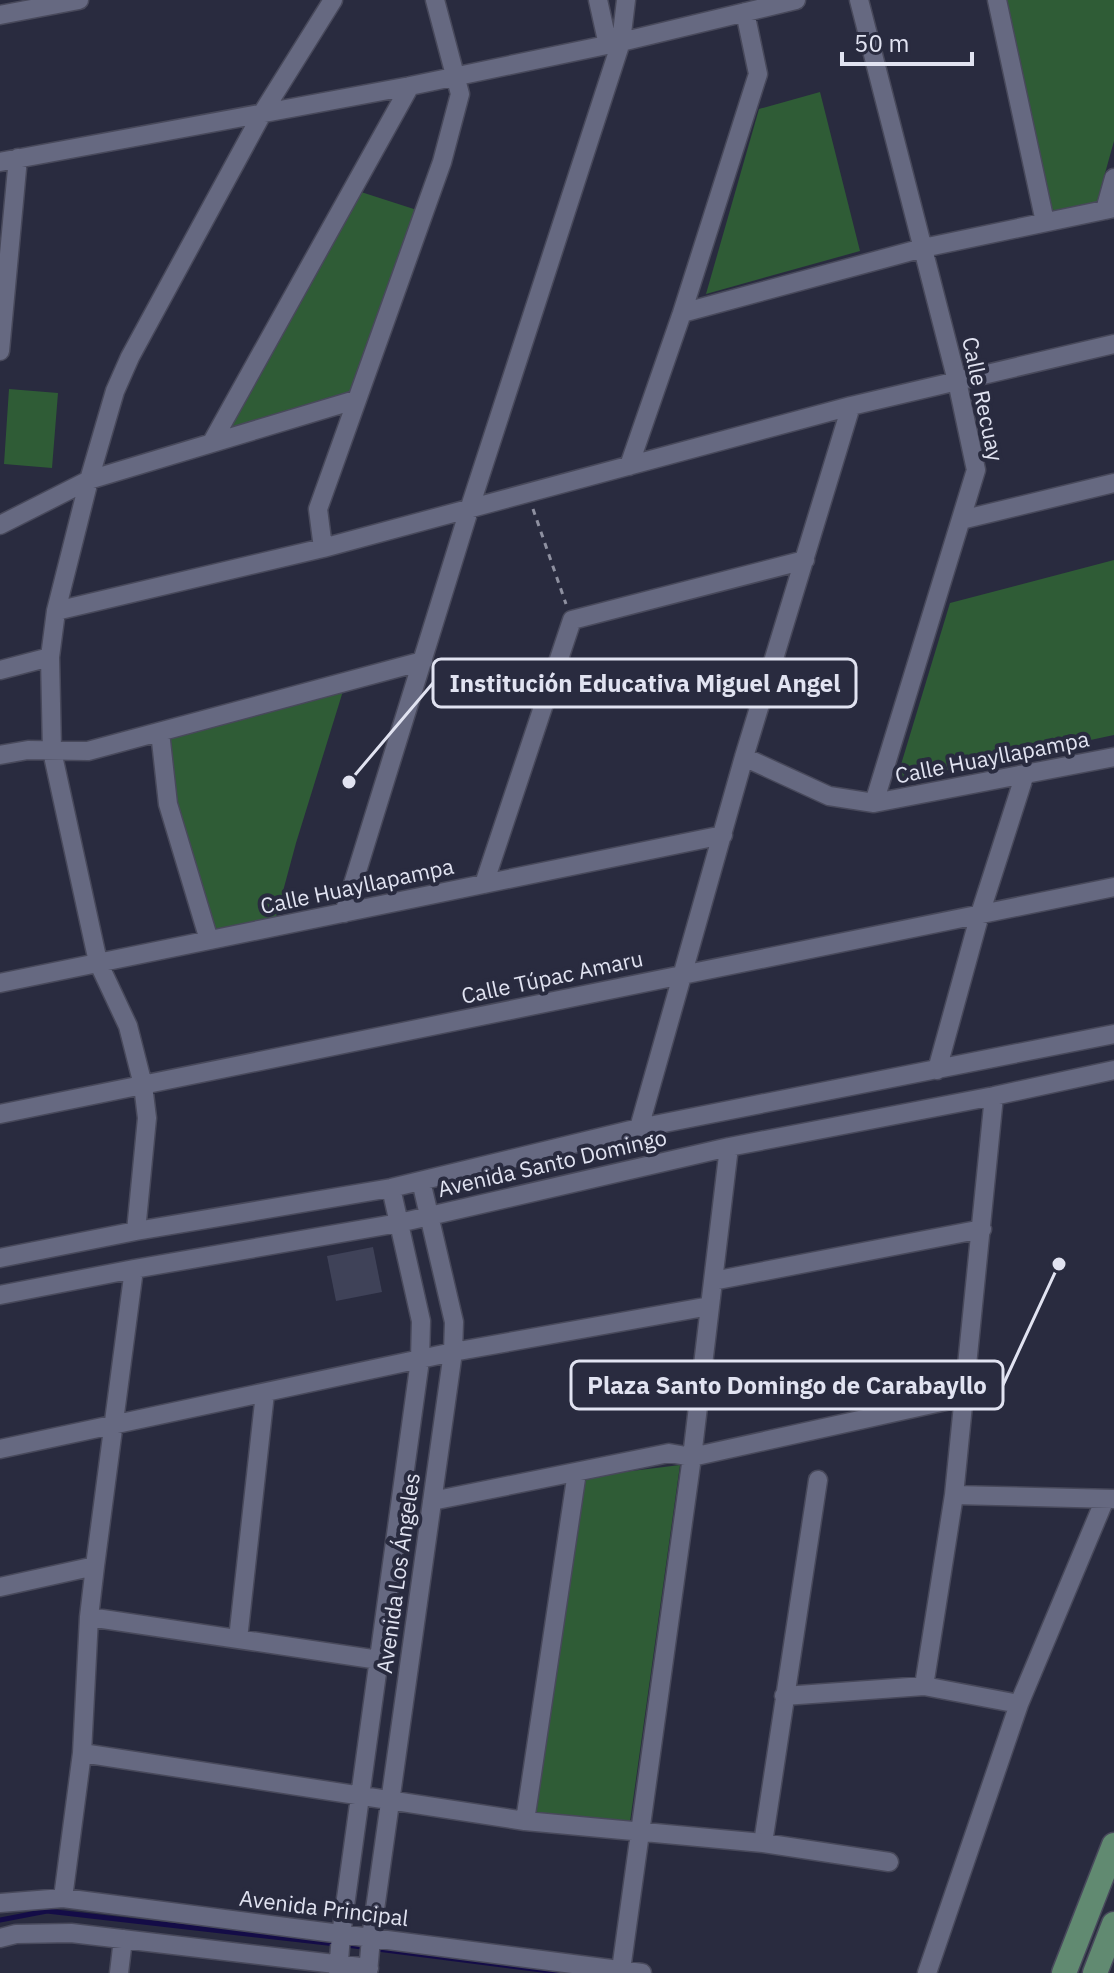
<svg xmlns="http://www.w3.org/2000/svg" width="1114" height="1973" font-family="'IBM Plex Sans',sans-serif">
<style>
.green{fill:#2f5c36}
.lines{fill:none;stroke-linecap:round;stroke-linejoin:round}
.stream{stroke:#140c47;stroke-width:5}
.building{fill:#3f4258}
.minor-casing{stroke:#48495b;stroke-width:21}
.major-casing{stroke:#48495b;stroke-width:27}
.path{stroke:#8e90a0;stroke-width:3;stroke-dasharray:6 6;stroke-linecap:butt}
.minor{stroke:#666981;stroke-width:18}
.major{stroke:#618a71;stroke-width:24}
.labels{text-anchor:middle;stroke-width:8;stroke-linejoin:round;paint-order:stroke}
.street-label{font-size:22px;fill:#e1e3f1;stroke:#292b3f}
.leader{fill:none;stroke:#e1e3f1;stroke-width:3}
.callout-dot{fill:#e1e3f1;stroke:#292b3f;stroke-width:3}
.callout{fill:#292b3f;stroke:#e1e3f1;stroke-width:3}
.callout-label{font-size:24px;text-anchor:middle;font-weight:bold;fill:#e1e3f1}
</style>
<rect width="100%" height="100%" fill="#292b3f"/>
<path class="green" d="M1006,0h108v141l-17,61 -46,11z
M820,92l40,159 -154,43 53,-185z
M358,191l62,20 -69,182 -125,38z
M9,389l49,4 -6,75 -48,-4z
M1114,560v175l-218,46 54,-178z
M343,691l-47,152 -20,74 -61,14 -40,-129 -7,-63z
M680,1465l-51,364 -95,-16 49,-336z"/>
<g class="lines">
<path class="stream" d="M0,1920l47,-9 289,33
M346,1945l219,28"/>
</g>
<path class="building" d="M373,1247l9,45 -46,9 -9,-45z"/>
<g class="lines">
<g class="minor-casing">
<path id="minor" d="M598,0l10,45
M859,0l98,381 19,89 -102,333
M997,0l48,222
M0,15l79,-15
M0,162l410,-76 211,-44 175,-42
M1105,210l9,-32
M682,313l241,-65 191,-40
M0,351l18,-193
M212,442l198,-356
M629,466l53,-153 76,-239 -13,-62
M961,520l153,-37
M0,525l89,-45 266,-80
M323,548l-5,-39 124,-347 18,-68 -25,-94
M56,611l267,-63 528,-142 263,-62
M0,670l50,-13
M160,732l8,72 41,136
M0,755l28,-5 60,1 335,-90
M744,757l85,39 45,7 240,-46
M484,884l88,-264 233,-60
M344,913l125,-403 152,-468 5,-42
M0,983l723,-148
M937,1070l43,-156 45,-140
M0,1114l1114,-227
M639,1128l105,-371 107,-351
M136,1231l11,-113 -4,-33 -15,-59 -30,-64 -46,-211 -2,-94 6,-46 33,-131 26,-89 15,-34 133,-245 70,-112
M0,1258l136,-27 255,-43 248,-60 475,-94
M713,1281l269,-52
M0,1295l134,-26 265,-46 330,-76 265,-51 120,-26
M0,1449l453,-97 257,-46
M954,1495l160,4
M432,1501l237,-48 23,4 272,-60
M0,1587l95,-21
M89,1617l290,43
M238,1639l27,-246
M924,1686l30,-191 40,-399
M784,1696l140,-10 95,18
M82,1753l443,68 238,22 126,19
M525,1821l52,-349
M763,1843l55,-363
M63,1898l19,-145 7,-136 6,-51 39,-297
M0,1903l63,-5 579,75
M0,1938l16,-4 55,-1 298,35
M621,1970l71,-513 37,-310
M119,1973l4,-34
M338,1973l3,-38 79,-575 1,-39 -30,-133
M368,1973l3,-35 82,-586 1,-30 -33,-141
M927,1973l92,-269 86,-205"/>
</g>
<g class="major-casing">
<path id="major" d="M1064,1973l50,-128
M1095,1973l19,-49"/>
</g>
<path class="path" d="M533,509l33,95"/>
<use href="#minor" class="minor"/>
<use href="#major" class="major"/>
</g>
<g class="labels">
<g class="street-label">
<text transform="translate(983 399) rotate(78)" y="8">Calle Recuay</text>
<text transform="translate(992 757) rotate(-11)" y="8">Calle Huayllapampa</text>
<text transform="translate(357 886) rotate(-12)" y="8">Calle Huayllapampa</text>
<text transform="translate(552 977) rotate(-12)" y="8">Calle Túpac Amaru</text>
<text transform="translate(552 1163) rotate(-13)" y="8">Avenida Santo Domingo</text>
<text transform="translate(398 1573) rotate(-82)" y="8">Avenida Los Ángeles</text>
<text transform="translate(324 1908) rotate(7)" y="8">Avenida Principal</text>
</g>
</g>
<path class="leader" d="M349 782L433 683M1059 1264L1003 1385"/>
<g class="callout-dot">
<circle cx="349" cy="782" r="8"/>
<circle cx="1059" cy="1264" r="8"/>
</g>
<g class="callout">
<rect x="433" y="659" width="423" height="48" rx="8"/>
<rect x="571" y="1361" width="432" height="48" rx="8"/>
</g>
<g class="callout-label">
<text x="645" y="692">Institución Educativa Miguel Angel</text>
<text x="787" y="1394">Plaza Santo Domingo de Carabayllo</text>
</g>
<path d="M842 52v12h130v-12" fill="none" stroke="#e1e3f1" stroke-width="4"/>
<text x="854" y="52" font-size="24" fill="#e1e3f1" stroke="#292b3f" stroke-width="6" paint-order="stroke">50 m</text>
</svg>
